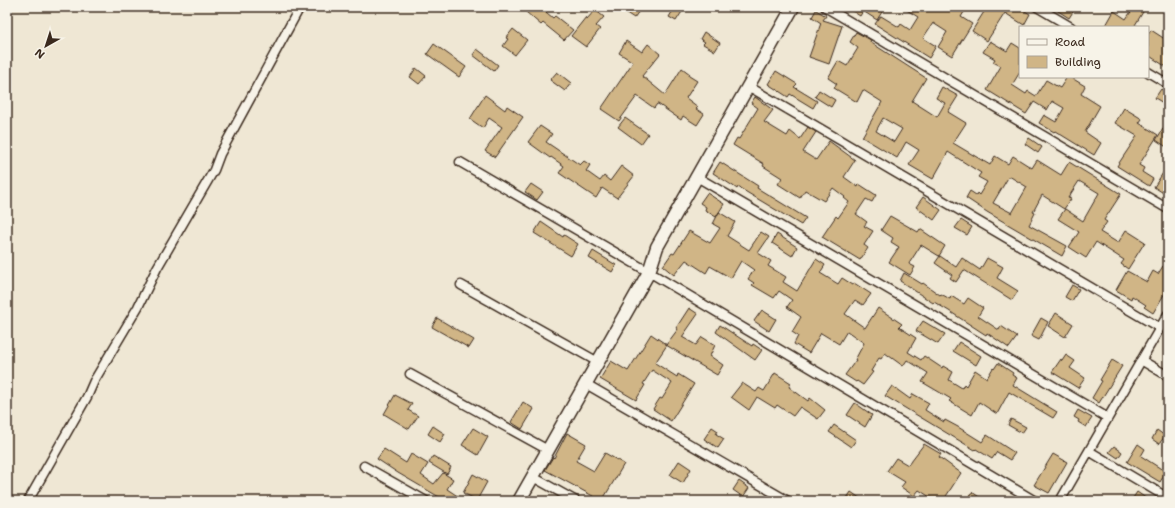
<svg xmlns="http://www.w3.org/2000/svg" width="1175" height="508" font-family="'Shantell Sans',sans-serif">
<style>
.building{fill:#d0b586;stroke:#3b2a1e;fill-rule:evenodd}
.lines{fill:none;stroke-linecap:round;stroke-linejoin:round}
.street-casing{stroke:#3b2a1e;stroke-width:11}
.secondary-casing{stroke:#3b2a1e;stroke-width:15}
.street{stroke:#f7f3e8;stroke-width:8}
.secondary{stroke:#f7f3e8;stroke-width:12}
</style>
<rect width="100%" height="100%" fill="#efe7d4"/>
<filter id="ink" filterUnits="userSpaceOnUse"><feTurbulence type="fractalNoise" baseFrequency=".025" numOctaves="2"/><feDisplacementMap in="SourceGraphic" scale="8" xChannelSelector="R" yChannelSelector="G"/><feConvolveMatrix kernelMatrix="1 2 1 2 8 2 1 2 1" color-interpolation-filters="sRGB"/></filter>
<g filter="url(#ink)">
<path class="building" d="M530,7h10l13,11 2,-2 18,14 -9,10 -21,-17 -2,2 -15,-13z
M617,7h25l-8,11z
M675,7h10l-9,14 -7,-4z
M846,7h39l-8,13 -14,-9 -3,5z
M902,7h65l-6,10 11,7 -20,32 -14,-9 9,-15 -14,-9 -10,15 13,8 -7,12 -54,-34 6,-8 18,11 2,-3 9,6 8,-13z
M987,7h31l12,7 -6,11 -19,-12 -18,28 -15,-10z
M1052,7h24l-7,11z
M1134,7h12l-11,18 4,2h-34l9,-16 12,8z
M595,10l9,7 -8,9 4,3 -14,18 -15,-11 15,-19 1,2z
M816,10l10,6 -3,4 19,6 -13,38 -20,-7 12,-34 -9,-6z
M513,29l14,11 -12,15 -12,-9 5,-7 -2,-1z
M1151,30l17,11v27l-20,-13v-20z
M704,32l16,11 -5,8 -12,-7 2,-2 -5,-3z
M856,32l15,8 -1,2 56,36 -14,23 25,16 8,-14 -9,-5 6,-11 16,9 -10,16 18,11 -13,20 37,22 5,-9 13,8 5,-8 19,12 5,-8 24,15 8,-13 52,32 -17,26 3,2 -7,10 18,11 8,-13 19,12 -17,27 -7,-5 3,-4 -28,-18 -10,16 -17,-11 10,-15 -21,-13 7,-10 18,12 16,-28 -20,-12 -11,17 3,1 -7,10 -22,-14 -9,17 2,1 -6,12 38,21 -5,10 -75,-44 -21,-14 4,-7 6,4 1,-2 2,2 8,-13 -9,-5 3,-4 -33,-21 -15,27 -24,-14 10,-15 -13,-8 -9,16 -35,-21 20,-35 -19,-12 -6,12 -23,-14 3,-4 -9,-6 10,-17 9,5 11,-18 -8,-6zM883,118l19,11 -8,13 -18,-11zM1009,176l18,11 -15,26 -19,-10z
M626,41l16,11 6,-8 12,10 -18,22 23,19 17,-27 8,6 -1,2 8,5 -11,17 12,9 -2,2 8,5 -7,11 -14,-9 -2,4 -23,-16h-1l-3,4 -17,-12 -18,25 -18,-12 32,-47 -14,-9z
M990,41l17,10 5,-8 8,5v24l-8,13 14,9 2,-3 8,5 10,-16 14,8 7,-11h3l15,9 -4,8 19,12 -15,26 16,11 -7,12 -39,-24 -1,1 -15,-9 5,-8 12,7 8,-14 -12,-7 -5,9 -13,-8 -8,12 -39,-24 14,-24 -8,-4 2,-3 -12,-7z
M434,44l32,23 -7,10 -32,-23z
M477,49l21,16 -4,6 -21,-16z
M416,68l10,8 -7,8 -9,-7z
M776,71l21,13 -3,3 23,14 -4,7 -23,-14 -2,3 -20,-13z
M557,72l14,11 -6,8 -15,-11z
M1161,89l7,5v12l-13,-8z
M819,90l16,10 -4,7 -16,-10z
M485,95l20,15 2,-4 16,11 -28,40 -10,-6 17,-24 -13,-9 -6,10 -13,-9z
M755,97l18,13 -9,12 23,14 3,-5 10,8 8,-12 8,5 -13,20 13,8 13,-19 26,19 -11,17 14,10 1,-3 17,11 -4,7 -6,-3 -10,15 11,8 -3,4 9,5 -9,14 4,3 -8,12 -38,-23 14,-21 2,2 11,-16 -5,-4 1,-1 -12,-9 -9,13 -19,-11 -5,8 -22,-14 4,-6 -19,-12 1,-2 -31,-19 4,-7 2,1 19,-31 -7,-5z
M1124,108l18,11 -3,4 19,12 -19,30 5,3 -2,4 11,7 -4,7 -32,-20 20,-30 -22,-13z
M625,118l23,16 -7,10 -23,-17z
M1168,121v27l-12,-8z
M540,126l12,8 -6,8 34,23 4,-4 6,4 -4,6 14,10 4,-5 6,5 11,-15 13,10 -17,22 -15,-10 -6,10 -37,-25 5,-7 -13,-9 -1,1 -22,-16z
M1029,138l13,9 -4,6 -13,-9z
M720,162l38,24 -1,2 49,30 -5,7 -63,-38 -1,2 -4,-3 -20,-13z
M1168,165v31l-14,-9z
M531,184l12,8 -6,8 -12,-8z
M707,193l17,11 -8,13 -11,-7 1,-3 -6,-4z
M923,197l18,13 -7,10 -18,-13z
M719,212l16,10 -8,14 22,14 12,-18 8,5 -11,16 13,8 -3,5 18,11 -3,5 14,9 19,-32 9,6 -5,8 18,11 4,-6 11,7 1,-2 17,11 -8,11 -8,-5 -10,14 20,14 13,-20 24,16 -3,3 17,11 -8,14 13,8 3,-4 18,12 1,-2 10,6 -4,8 13,8 2,-4 2,2 9,-16 12,8 6,-10 1,1 4,-6 15,10 -1,2 5,3 -4,7 44,27 -4,6 -44,-26 -12,22 -18,-12 -7,13 -23,-14 2,-2 -29,-17 6,-9 -21,-13 -4,6 -18,-13 -4,6 -2,-1 -8,13 2,1 -10,13 -6,-4 -1,1 -11,-7 11,-15h-1l9,-17 -17,-12 -8,13 -18,-11 -12,20 -15,-9 4,-8 -6,-4 9,-15 -14,-10 5,-7 -13,-9 -5,7 -22,-13 2,-2 -6,-4 6,-9 -13,-9 -10,17 -21,-12 -4,7 -20,-13 -12,15 -11,-9 9,-13 2,1 15,-23 21,12 10,-15 -7,-4z
M890,216l28,16 2,-3 25,17 -6,10 -18,-11 -11,17 -1,2 6,3 -5,8 -21,-13 10,-15 -8,-5 2,-4 -12,-8z
M961,220l11,7 -5,8 -12,-7z
M541,222l22,15 1,-2 14,9 -7,12 -37,-23z
M777,234l20,13 -5,9 -20,-13z
M593,251l23,14 -4,7 -23,-14z
M940,256l16,11 6,-9 18,12 7,-12 16,9 -6,11 21,13 -6,9 -48,-30 -8,12 -6,-4 2,-3 -17,-12z
M1163,266l5,3v19l-15,25 -9,-6 2,-2 -14,-9 -1,3 -15,-9 11,-19 20,11 6,-11 5,3z
M904,273l18,11 1,-1 17,12 1,-1 9,5 1,-3 13,8 4,-6 15,10 -5,8 21,14 2,-4 16,11 -8,11 -22,-15 -1,2 -37,-24 -15,-9 -1,1 -33,-22z
M1072,285l7,4 -7,12 -7,-4z
M689,308l9,6 -16,23 14,8 6,-8 13,8 -5,11 13,9 -6,10 -51,-30 12,-16 -2,-1z
M762,310l14,9 -7,12 -15,-10z
M1056,313l17,11 -8,13 -17,-11z
M437,318l37,22 -5,8 -37,-21z
M1041,318l7,4 -9,18 -8,-4z
M923,321l22,13 -7,10 -22,-13z
M720,325l32,21 1,-2 9,6 -7,10 -39,-28z
M651,334l16,11 -12,18 22,14 1,-3 16,10 -23,37 -18,-12 7,-11 2,1 10,-16 -20,-13 -9,14 2,1 -9,15 -36,-21 11,-18 17,10z
M959,342l22,14 -5,9 -23,-14z
M1066,355l9,6 -5,7 15,10 -7,10 -26,-16 9,-13 1,2z
M1112,360l10,6 -23,37 -7,-5 10,-17 -2,-1z
M775,373l16,10 -2,4 19,14 2,-3 15,12 -7,9 -18,-12 -7,9 -16,-11 -2,3 -18,-11 -8,13 -18,-13 11,-14 14,9 3,-4 5,3z
M892,386l18,13 3,-5 16,9 -4,7 19,12 1,-2 13,7 24,15 5,-7 28,18 -5,7 -13,-8 -5,7 -16,-10 -1,1 -90,-54z
M395,395l17,9 -4,6 10,6 -9,13 -25,-15z
M523,402l11,7 -12,20 -11,-7z
M855,403l17,12 -7,12 -18,-12z
M1078,410l14,8 -6,9 -8,-5 1,-2 -5,-3z
M1011,419l15,8 -4,6 -14,-8z
M834,425l22,15 -5,7 -22,-15z
M433,426l12,8 -5,8 -12,-8z
M712,427l6,4 -2,3 8,5 -6,9 -14,-9z
M473,428l15,9 -10,18 -16,-10z
M1157,430l8,6 -6,8 -7,-5z
M567,433l19,11 -10,17 18,10 11,-18 19,11 -22,37 -57,-31 8,-13 1,1z
M924,444l17,10 -2,3 22,16 -18,28h-7l-17,-11 -5,6 -13,-9 4,-5 -18,-11 9,-13 12,7z
M1138,444l7,5 -4,7 25,16 -6,10 -33,-20z
M1114,446l8,6 -4,6 -9,-6z
M384,449l22,14 5,-9 17,10 -7,11 13,9 9,-11 10,6 -6,10 18,12h-19l-48,-28 -21,-14z
M1053,454l14,8 -18,31 -15,-8z
M433,456l18,11 -4,7 -18,-11z
M679,461l12,8 -8,14 -13,-8z
M473,474l14,8 -10,18 -14,-7z
M739,481l10,7 -6,9 -10,-7z
M851,492l13,9h-19z
M972,492l13,9h-19z
M1137,492l13,9h-19z"/>
<g class="lines">
<g class="street-casing">
<path id="street" d="M825,7l343,202
M1037,7l34,20
M1148,72l20,12
M748,86l412,242
M460,162l189,110 386,229
M697,177l411,241
M461,285l137,77
M1141,360l27,16
M410,374l138,76
M586,384l202,117
M1089,451l79,47
M364,466l62,35
M533,477l43,24
M28,501l59,-104 7,-16 44,-74 19,-39 57,-98 6,-16 80,-147
M1060,501l108,-187"/>
</g>
<g class="secondary-casing">
<path id="secondary" d="M519,501l130,-229 8,-25 136,-240"/>
</g>
<use href="#street" class="street"/>
<use href="#secondary" class="secondary"/>
</g>
</g>
<rect width="1175" height="508" fill="none" stroke="#f7f3e8" stroke-width="24"/>
<rect x="12" y="12" width="1151" height="484" fill="none" stroke="#3b2a1e" stroke-width="1.5" filter="url(#ink)"/>
<rect x="1019" y="26" width="130" height="52" fill="#f7f3e8" stroke="#aca397"/>
<rect x="1027" y="39" width="20" height="6" fill="#f7f3e8" stroke="#aca397"/>
<text x="1055" y="46" font-size="12" fill="#3b2a1e">Road</text>
<rect x="1027" y="56" width="20" height="12" fill="#d0b586" stroke="#aca397"/>
<text x="1055" y="66" font-size="12" fill="#3b2a1e">Building</text>
<g transform="translate(46 46) rotate(219)" stroke="#f7f3e8" stroke-width="3" paint-order="stroke">
<path d="M0-3L7 15L0 10L-7 15Z" fill="#3b2a1e"/>
<text y="-6" font-size="11" font-weight="bold" text-anchor="middle" fill="#3b2a1e">N</text>
</g>
</svg>
